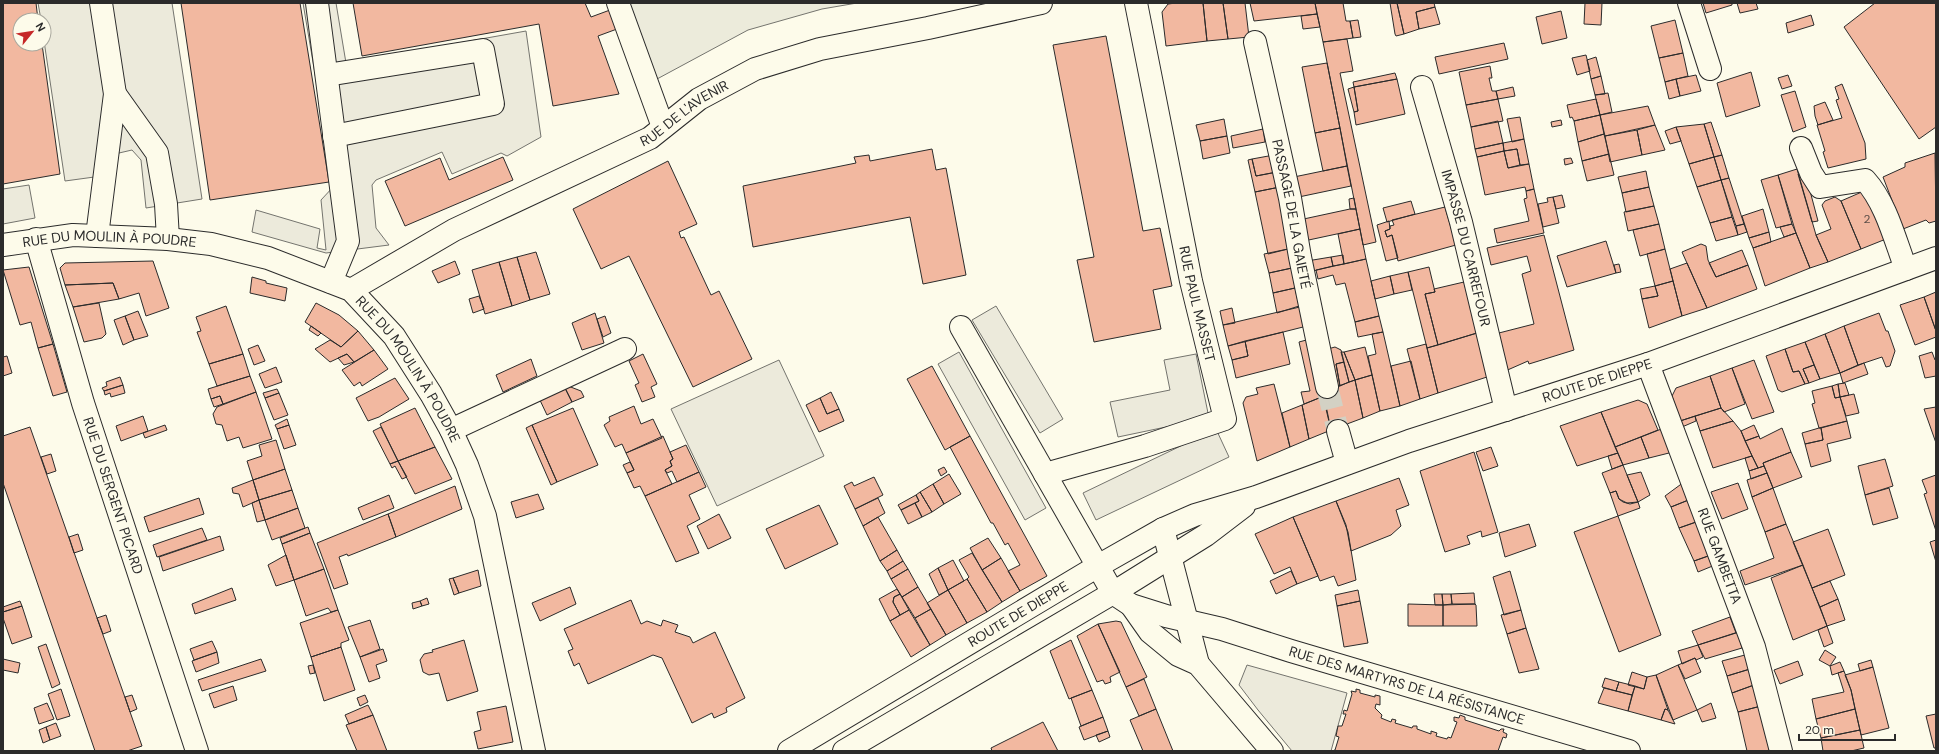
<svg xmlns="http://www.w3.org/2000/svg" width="1939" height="754" font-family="'DM Sans',sans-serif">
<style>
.green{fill:#ecebdb;stroke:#74746e}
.parking{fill:#eceadb;stroke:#74746e}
.building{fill:#f2b8a0;stroke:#2b2b2b}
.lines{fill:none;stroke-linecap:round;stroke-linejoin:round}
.minor-tunnel{stroke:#d3d1c4;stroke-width:22;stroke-dasharray:22 11;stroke-linecap:butt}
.minor-casing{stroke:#2b2b2b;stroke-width:24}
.major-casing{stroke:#2b2b2b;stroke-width:24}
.minor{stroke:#fdfbea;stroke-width:22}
.major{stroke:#fdfbea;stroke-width:22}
.labels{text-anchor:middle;stroke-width:3;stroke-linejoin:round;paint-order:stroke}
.number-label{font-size:12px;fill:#5d4e48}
.street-label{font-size:14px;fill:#2b2b2b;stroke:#fdfbea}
</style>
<rect width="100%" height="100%" fill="#fdfbea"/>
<path class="green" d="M629,3h228l-35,6 -74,21 -91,49z"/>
<path class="parking" d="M38,3h134l30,196 -56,9 -5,-48 -9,-10 -13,3 -7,9 -3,13 -44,6 -21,-140v-21h-3z
M303,3h33l10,60 180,-32 15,106 -34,19 -6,-3 -49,21 -10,-22 -66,28 -4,5 4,43 13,17 -63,8 -74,-21 4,-22 64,19 -3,19 9,2 -5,-50 13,-14z
M29,185l6,33 -32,6v-35z
M996,306l67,113 -23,14 -68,-113z
M959,352l87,156 -21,12 -87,-156z
M1196,354l13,64 -91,19 -8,-35 60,-12 -6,-30z
M779,360l45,96 -107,50 -46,-97z
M1216,429l13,28 -133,63 -13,-27z
M1247,665l100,28 -16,58h-39l-34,-41 -19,-25z"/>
<path class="building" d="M3,3h33l2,17h-18v24h22l18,130 -57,10z
M181,3h119l29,179 -119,18z
M353,3h232l6,14 19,-7 7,19 -19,7 21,58 -66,12 -14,-82 -177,32z
M1176,3h27l4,38 -41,5 -4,-34 6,-8z
M1203,3h20l5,36 -21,2z
M1223,3h22l4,34 -21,2z
M1250,3h65l2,11 -63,7z
M1315,3h28l3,18h4l3,17 -30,4z
M1390,3h7l7,31 -8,2 -1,-2z
M1397,3h37l1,4 -19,5 3,17 -15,5z
M1585,3h17l-1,22 -17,-1z
M1703,3h29v2l-26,8z
M1737,3h19l2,6 -18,4z
M1875,3h61v124l-17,12 -75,-112z
M1435,7l5,17 -21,5 -3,-17z
M1561,11l6,27 -25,6 -6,-27z
M1317,14l3,13 -17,2 -2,-13z
M1811,15l3,10 -26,8 -2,-10z
M1358,20l3,17 -8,1 -3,-17z
M1675,20l8,33 -24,5 -8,-32z
M1106,36l37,195 17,-3 12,58 -19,4 8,39 -67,13 -17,-82 17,-3 -41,-212z
M1347,39l6,32 -13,2 36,169 -13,3 -40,-203z
M1504,43l4,16 -69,15 -4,-17z
M1683,53l5,23 -23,6 -6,-24z
M1586,55l4,16 -13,4 -5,-17z
M1596,57l5,19 -10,3 -4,-19z
M1327,63l13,65 -25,5 -13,-66z
M1490,66l2,12h-3l3,13h4l2,8 -32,6 -7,-33z
M1751,72l9,34 -34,11 -9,-34z
M1395,73l2,6 -43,8 -1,-5z
M1696,75l5,16 -21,5 -4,-17z
M1788,75l4,11 -10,3 -4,-11z
M1601,76l4,18 -10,1 -4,-16z
M1397,79l8,35 -49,11 -2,-13 4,-1 -4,-24z
M1676,79l4,17 -11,3 -4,-17z
M1842,84l23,59 1,16 -38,9 -5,-16 2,-1 -8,-26 25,-7 -6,-18 3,-1 -4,-12z
M1354,87l4,24 -4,1 -6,-23z
M1513,87l2,9 -17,3 -2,-8z
M1795,91l11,36 -13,5 -12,-37z
M1608,93l4,19 -12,3 -5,-20z
M1498,99l5,22 -32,6 -5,-22z
M1596,99l4,16 -26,6 -2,-4 -2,1 -3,-13z
M1825,102l8,18 -15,5 -3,-9 -1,-10z
M1648,106l7,19 -50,11 -5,-21z
M1600,115l4,19 -26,8 -4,-21z
M1520,117l4,22 -12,3 -5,-23z
M1224,119l3,17 -27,5 -4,-16z
M1561,120l1,5 -10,2 -1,-5z
M1498,121l5,22 -28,6 -4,-22z
M1711,122l11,33 -8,2 -10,-33z
M1704,124l10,33 -25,7 -13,-37z
M1655,125l10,25 -23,5 -5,-25z
M1676,127l5,14 -11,3 -5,-13z
M1340,128l7,38 -24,5 -8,-38z
M1263,129l2,13 -32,6 -2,-12z
M1637,130l5,25 -32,7 -5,-26z
M1604,134l5,20 -27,7 -4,-19z
M1227,136l3,17 -27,6 -3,-18z
M1524,139l5,25 -9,1 -3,-16 -13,2 -1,-8z
M1503,143l1,8 -27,6 -2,-8z
M932,149l4,21 10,-2 20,107 -43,9 -13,-67 -157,30 -10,-61 113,-23 -2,-6 15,-2 1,6z
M1517,149l3,16 -12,3 -4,-17z
M1504,151l4,17 21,-4 5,25 -8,2 -1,-4 -40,8 -8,-38z
M1935,153l1,68 -7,2 -3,-3 -23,9 -20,-52 22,-10v-4z
M1609,154l5,21 -27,6 -5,-20z
M1274,155l3,17 -21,4 -4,-17z
M1722,155l7,23 -8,2 -7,-23z
M503,157l10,23 -108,46 -20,-45 55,-23 9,22z
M1714,157l7,23 -24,7 -8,-23z
M1571,158l2,5 -8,2 -1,-6z
M1252,159l4,17 21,-4 3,15 -25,5 -7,-32z
M668,161l29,63 -18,8 2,6 3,-1 27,58 8,-4 33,68 -59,28 -64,-131 -28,13 -28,-60z
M1347,166l4,20 -57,12 -5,-20z
M1797,169l19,66 12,27 -18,6 -14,-35 -18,-58z
M1646,171l3,16 -27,6 -4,-16z
M1805,172l13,49 -6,1 -14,-48z
M1778,175l14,49 -16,4 -15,-48z
M1729,178l15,46 -8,2 -15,-46z
M1721,180l11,37 -22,6 -13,-36z
M1280,187l8,62 -20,5 -13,-62z
M1649,187l5,19 -28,6 -4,-19z
M1534,189l10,44 -47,10 -3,-14 35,-8 -5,-22 3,-1 -1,-7z
M1864,191l27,46 -30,12 -20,-48z
M1562,195l3,12 -9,2 -3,-12z
M1553,197l6,26 -16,4 -5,-23 10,-2 -1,-4z
M1835,197l6,4 20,48 -33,13 -12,-27 15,-6 -9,-24 3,-4z
M1354,198l2,11h-6l-1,-10z
M1411,201l4,13 -28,8 -4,-14z
M1654,206l5,18 -31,7 -4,-19z
M1445,207l11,38 -58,16 -6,-26 -5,2 -2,-6 5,-2v-3l4,-1 -2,-5z
M1350,209h6l4,20 -56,12 -5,-21z
M1763,209l6,23 -20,6 -7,-22z
M1732,217l6,18 -22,6 -6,-18z
M1389,221l1,8 -5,2 2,6 5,-2 6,23 -12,3 -9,-36z
M1659,224l6,25 -25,7 -7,-26z
M1744,224l3,8 -9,3 -2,-9z
M1792,224l4,9 -12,4 -4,-10z
M1360,229l6,30 -22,5 -6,-30z
M1769,232l2,10 -18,6 -4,-10z
M1796,233l14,35 -45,18 -12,-38z
M1544,235l30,115 -45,14 -1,-3 -25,11 -8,-38 39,-10 -12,-50 9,-3 -4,-15 -36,9 -4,-17z
M1606,241l10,32 -49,14 -10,-31z
M1701,244l5,2 2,14 8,17 32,-12 9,24 -50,19 -25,-56z
M1288,249l4,19 -23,5 -5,-19z
M1665,249l8,32 -18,5 -8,-32z
M1742,250l6,15 -32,12 -7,-14z
M536,252l14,42 -20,6 -13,-43z
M1343,255l1,9 -11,2 -2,-9z
M517,257l13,43 -18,6 -13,-44z
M1331,257l2,9 -24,6 -2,-11z
M1366,259l13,57 -24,6 -10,-39 -9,2 -3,-10 -15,4 -2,-9z
M153,261l16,47 -23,8 -7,-23 -20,6 -6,-16 -48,2 -5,-17 5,-5z
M455,261l5,13 -22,9 -6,-12z
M499,262l13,44 -27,8 -13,-44z
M1687,263l20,45 -25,8 -12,-47z
M1619,264l2,8 -5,1 -2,-8z
M29,267l24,77 -15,4 -7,-26 -11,3 -17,-55z
M1429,267l6,25 -10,2 13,51 -11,3 -19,-76z
M1292,268l3,20 -22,5 -4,-20z
M1408,272l4,18 -18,4 -4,-18z
M1390,276l4,18 -19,5 -4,-18z
M252,277l14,4v2l21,5 -2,13 -35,-8z
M1673,281l9,35 -33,12 -7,-29 16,-3 -3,-10z
M1464,282l13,51 -39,12 -13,-51 10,-2 -1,-3z
M113,283l6,16 -46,8 -8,-22z
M1655,286l3,10 -16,3 -2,-10z
M1295,288l4,18 -22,7 -4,-20z
M1936,292v39l-12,-34z
M479,296l5,13 -11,4 -4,-14z
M1924,297l12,34v6l-21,8 -15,-40z
M99,303l7,31 -4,4 -18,4 -11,-35z
M316,303l23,12 19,16 -17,16 -36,-25z
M226,306l17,48 -34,10 -12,-32 4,-1 -5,-14z
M1304,306l3,20 -79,20 -5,-21z
M1232,308l3,15 -12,2 -3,-14z
M138,311l10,25 -14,4 -9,-24z
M595,313l9,30 -22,7 -10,-27z
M1879,313l7,18h2l7,20 -5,15 -4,1 -4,-10 -24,8 -14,-39z
M125,316l9,24 -11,5 -9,-25z
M605,316l6,17 -8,4 -6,-18z
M1379,316l4,16 -25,5 -3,-15z
M311,326l10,7 -3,3 -9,-6z
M1844,326l14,39 -18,8 -15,-39z
M358,331l16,19 -20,12 -7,-8 -17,8 -15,-13 15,-9 11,7z
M1283,332l7,32 -54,14 -4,-18 16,-4 -3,-15z
M1383,332l17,74 -20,5 -12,-55 8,-2 -4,-20z
M1477,333l13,43 -52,17 -11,-45z
M1825,334l15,39 -20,6 -15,-37z
M1310,339l14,57 -20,8 -3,-12 9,-1 -11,-49z
M1245,341l3,15 -16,4 -4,-14z
M1805,342l9,23 -11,4 6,14 -4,1 -6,-13 -6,1 -8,-23z
M53,344l14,48 -14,4 -15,-48z
M1426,344l12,49 -18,6 -13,-50z
M258,345l7,16 -11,4 -6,-16z
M1335,347l6,3 3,12 -8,2 4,22 -8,2 -8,-38z
M1365,347l7,28 -17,5 -11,-28z
M1785,349l8,23 6,-1 6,13 -23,8 -4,-2 -12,-34z
M374,350l14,19 -26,17 -2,-4 -6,4 -12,-16z
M1341,352h3l11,28 -6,2z
M1932,352l3,8 1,-1v17l-11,2 -6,-22z
M243,354l7,22 -33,10 -8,-22z
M347,354l7,8 -10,3 -6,-7z
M643,354l14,30 -6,3 4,10 -13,5 -7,-17 4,-2 -10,-22z
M7,356l5,17 -9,3v-19z
M531,359l6,17 -34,16 -7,-17z
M1754,360l20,52 -22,7 -20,-51z
M1411,361l9,38 -20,7 -9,-40z
M1344,362l5,20 -9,4 -4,-22z
M1864,363l4,11 -25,9 -3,-10z
M1814,365l6,14 -11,4 -6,-14z
M932,366l38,70 -25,14 -38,-71z
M276,367l6,15 -17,6 -6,-14z
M1732,368l13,36 -21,8 -3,-4 -11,-32z
M1372,375l8,36 -17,7 -8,-38z
M250,376l6,16 -33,12 -3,-8 -9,3 -3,-10z
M1710,376l11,32 -41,13 -8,-25 4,-8z
M120,377l3,8 -19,6 -2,-3 5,-2 -1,-4z
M395,378l14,21 -30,18 -11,4 -12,-23z
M1355,380l8,38 -32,12 -9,-38z
M1845,383l4,12 -9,2 -2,-13z
M563,384l9,18 -25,13 -9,-19z
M563,384l18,7 3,6 -12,5z
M1274,384l16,63 -33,14 -14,-58 3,-6 12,-3 -2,-6z
M1838,384l2,13 -5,1 -3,-12z
M123,385l2,8 -14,4 -1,-4 -5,2 -1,-4z
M1832,386l3,12 5,-1 7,24 -28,7 -7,-24 3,-1 -3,-12z
M277,389l2,4 -14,5 -2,-5z
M256,392l16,47 -29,9 -4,-11 -12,4 -5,-16 -6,-1 -3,-10 4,-7z
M831,392l8,17 -12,5 -7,-16z
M279,393l9,22 -14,5 -9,-22z
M1854,394l5,19 -13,3 -6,-19z
M220,396l3,8 -9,3 -3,-8z
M1324,396l7,34 -22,9 -7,-34z
M820,398l7,16 12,-5 5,12 -25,11 -13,-27z
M1638,400l9,4 11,26 -43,17 -14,-35z
M1302,405l7,34 -19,8 -8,-34z
M634,406l7,18 12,-5 9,19 -36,15 -4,-9 -7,3 -11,-22 6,-4 -1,-4z
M1936,407v36l-12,-34z
M415,408l20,39 -37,14 -18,-37z
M573,408l25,57 -41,17 -25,-57z
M1721,408l12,13 -33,10 -5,-15z
M1601,412l17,41 -41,13 -17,-40z
M143,416l5,15 -27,10 -5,-15z
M1695,416l1,5 -14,6 -2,-6z
M287,419l2,6 -12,4 -2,-4z
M1733,421l8,10 11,25 -39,12 -13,-37z
M1847,421l4,17 -24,6 4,17 -20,6 -6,-23 18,-4 -2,-12z
M165,425l2,5 -22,8 -2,-5z
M289,425l7,20 -12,4 -7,-20z
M532,425l25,57 -6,3 -25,-57z
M1754,425l5,11 -14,5 -4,-10z
M30,427l112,319 -15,5h-32l-92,-268v-47z
M381,427l17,34 -8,3 -17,-33z
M1664,428l9,24 -24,6 -8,-21z
M1782,428l9,24 -28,11 1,3 -6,2 -13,-27 14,-5 1,3z
M1819,428h2l2,12 -18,4 -3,-11z
M663,436l10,23 -3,2 2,5 -7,4 7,14 -27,12 -5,-10 -6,2 -7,-15 7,-3 -8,-17z
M970,436l77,140 -27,15 -12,-20 12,-6 -12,-22 -3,2 -12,-22h-2l-41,-76z
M1641,437l8,21 -26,7 -8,-18z
M276,440l9,29 -32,11 -6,-19 15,-5 -3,-11z
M686,445l13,27 -22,10 -5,-11 -5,2 -2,-3 7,-4 -2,-5 3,-2 -3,-7z
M435,447l17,32 -37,15 -17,-33z
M1491,447l7,19 -15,5 -7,-19z
M1474,452l24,80 -16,5 -1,-6 -14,5 3,8 -25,8 -25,-81z
M1791,452l11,25 -29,11 -10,-25z
M1618,453l5,12 -11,4 -4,-13z
M51,454l5,17 -9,3 -6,-17z
M1752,456l6,12 -9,3 -4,-13z
M1885,459l8,27 -28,9 -7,-29z
M398,461l9,16 -5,2 -7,-13 -3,2 -2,-4z
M630,462l4,8 -7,3 -4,-8z
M1623,465l4,10 11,27 -11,1 -8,-4 -3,-8 -6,2 -8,-20z
M1764,466l3,7 -16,6 -2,-8z
M944,467l3,5 -6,4 -3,-6z
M285,469l7,21 -33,10 -6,-20z
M699,472l7,15 -17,8 11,24 -13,7 12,27 -23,9 -31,-66z
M1641,472l9,23 -12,7 -11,-27z
M1767,473l6,15 -21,9 -5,-17z
M949,474l12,20 -17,10 -11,-20z
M1936,475v56l-12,-37 3,-1 -5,-13z
M874,477l9,18 -28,14 -11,-23 8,-4 2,4z
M1399,478l10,27 -13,5 5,16 -10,9 -40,16 -5,-26 -10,-24z
M253,480l6,20 -16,7 -4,-13 -6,-1 -1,-5z
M1684,482l7,17 -20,8 -6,-11z
M1738,483l10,26 -26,10 -11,-27z
M933,484l11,20 -12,8 -12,-20z
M455,486l7,23 -66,28 -8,-23z
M1773,488l13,36 -21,8 -13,-35z
M1889,488l9,30 -25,7 -8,-30z
M292,490l6,18 -33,12 -6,-20z
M1616,491l3,8 4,3 7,2 8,-2 2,6 -22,8 -8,-23z
M920,492l12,20 -10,5 -7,-14 4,-2 -3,-6z
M538,494l6,15 -28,9 -5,-16z
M389,495l5,13 -31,12 -5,-12z
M916,495l3,6 -18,9 -3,-5z
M199,498l5,16 -55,18 -5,-15z
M878,498l7,15 -22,13 -8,-17z
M1691,499l8,22 -20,7 -8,-21z
M259,500l6,20 -8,2 -5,-19z
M1336,501l12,31 8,48 -18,6 -4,-10 -14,5 -27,-64z
M915,503l7,14 -14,7 -7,-14z
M819,505l19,39 -53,25 -19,-40z
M298,508l7,20 -33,12 -7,-20z
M388,514l8,23 -48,19 -1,-2 -8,3 9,27 -14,5 -17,-46z
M719,514l12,24 -23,11 -11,-23z
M1618,516l43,119 -42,17 -45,-120z
M878,517l19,33 -17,11 -17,-35z
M1293,517l25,59 -21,8 -7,-17 -16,7 -19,-40z
M1699,521l12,34 -17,6 -15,-33z
M1529,524l7,22 -31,11 -6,-24z
M1786,524l17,41 -58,20 -5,-14 34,-13 -9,-26z
M308,527l2,6 -28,11 -2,-6z
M202,528l5,12 -50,17 -4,-12z
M1828,529l17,46 -33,13 -19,-46z
M310,533l14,36 -30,11 -12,-36z
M78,534l5,16 -9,3 -5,-16z
M220,536l4,14 -61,21 -4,-14z
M988,538l13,20 -19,12 -12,-22z
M1936,540v22l-6,-20z
M897,550l6,11 -16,10 -7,-10z
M972,553l30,49 -15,10 -20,-33 2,-2 -10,-17z
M286,555l8,25 -18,6 -8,-21z
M1711,555l4,10 -17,7 -4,-11z
M1001,558l19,33 -18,11 -20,-32z
M953,560l11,21 -16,9 -10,-22z
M903,561l5,8 -17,10 -4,-8z
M1803,565l24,61 -34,14 -22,-62z
M938,568l10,22 -9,5 -10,-21z
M324,569l14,41 -7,2 -3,-4 -22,8 -12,-36z
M908,569l10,18 -16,10 -11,-18z
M478,570l3,16 -22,7 -6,-15z
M1291,571l6,13 -21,10 -6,-13z
M1510,571l11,39 -17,5 -11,-38z
M453,578l6,15 -5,2 -5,-16z
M967,579l20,33 -20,11 -19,-33z
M1830,581l8,18 -18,8 -8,-19z
M570,587l6,17 -36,17 -8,-18z
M918,587l13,22 -16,9 -13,-21z
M232,588l4,12 -41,14 -3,-10z
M897,589l3,5 -6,3 -1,5 7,13 -10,6 -11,-22z
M948,590l19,33 -21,12 -19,-32z
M1358,590l2,11 -23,5 -2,-11z
M1474,593l1,11h-23l-1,-10z
M900,594l9,16 -9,5 -7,-13 1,-5z
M1434,594h8l1,11h-8z
M1442,594h9l1,10 -9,1z
M427,598l2,6 -7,2 -2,-5z
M1838,599l7,21 -18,6 -7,-19z
M631,600l10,24 6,-3 14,5 2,-6 15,5 -3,7 15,5 3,6 22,-11 30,66 -19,10 1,4 -13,6 -2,-5 -20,10 -30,-65 -9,-3 -65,29 -9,-21 -5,3 -6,-15 5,-2 -9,-20z
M20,601l2,5 -19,6v-5z
M420,601l2,5 -9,3 -1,-6z
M1360,601l8,42 -24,4 -7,-41z
M1408,604l35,1v21h-35z
M1475,604l1,1 1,21h-34v-21z
M22,606l10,31 -20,7 -9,-26v-6z
M931,609l15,26 -16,10 -15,-27z
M338,610l11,30 -8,3v4l-30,10 -11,-34z
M909,610l21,35 -19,12 -21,-36z
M1521,610l5,18 -19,6 -6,-19z
M106,615l5,16 -8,3 -6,-16z
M1730,617l6,16 -38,12 -6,-14z
M370,620l10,29 -20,8 -12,-30z
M1116,621l5,1 26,55 -21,10 -28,-63z
M1098,624l22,48 -10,5 1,5 -6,2 -2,-4 -6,2 -20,-46z
M1827,626l6,17 -9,4 -6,-17z
M1526,628l13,41 -20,4 -12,-39z
M1738,632l4,16 -37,11 -7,-14z
M464,640l14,51 -31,10 -8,-28 -10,2 -6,-3 -3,-12 4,-6 9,-2 -1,-2z
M1071,640l21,50 -23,9 -19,-48z
M212,641l5,11 -23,8 -4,-11z
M46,644l14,40 -8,4 -14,-41z
M1698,645l5,12 -7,3 -1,-2 -13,6 -4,-13z
M341,647l14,43 -31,11 -13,-44z
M383,649l4,12 -11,4 4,13 -11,4 -9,-25z
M1825,650l11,7 -6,9 -11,-6z
M217,652l2,11 -23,9 -4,-11z
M1745,655l5,14 -23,7 -5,-15z
M1695,658l6,14 -16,7 -7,-14z
M3,659l17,4 -2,10 -15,-3z
M261,659l5,12 -64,20 -4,-11z
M1871,660l2,7 -13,4 -2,-7z
M1798,661l5,14 -23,9 -6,-14z
M1840,662l4,9 -12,4 -2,-9z
M313,665l2,8 -5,1 -2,-8z
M1678,665l19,45 -24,10 -17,-45z
M1873,667l16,61 -28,7 -10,-45 -6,-15z
M1750,669l4,16 -22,8 -5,-17z
M1844,671l7,19 4,19 -39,10 -4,-20 32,-7 -6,-19z
M1632,672l15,5 -3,12 -16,-4z
M1656,675l12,35 -3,-1 -4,11 -33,-9 7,-25 9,3 3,-12z
M1605,678l14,4 -3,9 -14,-4z
M1144,679l12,30 -17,7 -13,-29z
M1619,682l16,4 -3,9 -16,-4z
M1754,685l7,21 -23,6 -6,-19z
M233,686l4,14 -23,8 -5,-14z
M1604,688l28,7 -4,16 -30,-8z
M61,689l9,27 -13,4 -9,-26z
M1356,689l4,1v3l15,4v-2l5,1v9l-4,-1 -1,4 7,7 -1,3 10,4 1,-3 4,1 -1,3 17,5 1,-2h4v3l14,5v-3l6,2 -1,3 11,3 1,-2 3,1 6,-16 -3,-1v-4l5,1 1,-3 5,2v3l34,11 2,-2h3l-1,3 4,2 -1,4 -3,-1 -5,14h-166l3,-1 4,-13 -3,-1 2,-10h4l4,-12h-3l1,-4 3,1 5,-17 -1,-3 5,1z
M1092,690l11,27 -22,9 -10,-28z
M132,695l5,14 -7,3 -5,-15z
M365,695l3,7 -8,4 -3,-8z
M47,703l7,16 -15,5 -5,-16z
M1711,703l5,15 -14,4 -5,-12z
M368,705l5,10 -24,9 -4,-9z
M506,706l7,36 -35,7 -4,-17 7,-2 -4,-18z
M1761,706l9,43 -3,2h-20l-9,-39z
M1156,709l17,42h-30l-13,-31z
M1665,709l3,1 7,14 -14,-4z
M1855,709l5,21 -39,8 -5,-19z
M1936,714v34h-2l-8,-32z
M373,715l14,36h-30l-11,-26z
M1103,717l5,14 -24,9 -5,-13z
M1043,722l15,29h-66l-1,-3z
M56,723l5,13 -11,4 -4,-13z
M46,727l4,13 -7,3 -4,-13z
M1860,730l4,18 -13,3h-28l-2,-13z
M1108,731l2,6 -11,5 -3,-7z"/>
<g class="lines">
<path class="minor-tunnel" d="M1327,387l11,44"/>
<g class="minor-casing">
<g id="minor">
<path d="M317,3l31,238 -17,41"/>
<path d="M618,3l45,124"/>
<path id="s1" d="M1136,3l55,278 34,138 -80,27 -100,28 68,119 18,12 35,11 56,13 69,22 338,100"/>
<path d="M1689,3l21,66"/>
<path id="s2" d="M1255,42l35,156 10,59 27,130"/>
<path d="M327,75l156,-25 10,54 -159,32"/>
<path id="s3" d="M1422,87l39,135 45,188"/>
<path d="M115,94l42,59 9,51 2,35"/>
<path d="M1801,148l10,25 9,14 45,-7c21,23 30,60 41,89"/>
<path d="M97,236l18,-142 -14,-91"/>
<path id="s4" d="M36,239l47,164 114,348"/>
<path id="s5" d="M3,245l70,-10 95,4 43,5 57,14 83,32 43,46 37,58 20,36 16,35 18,51 49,235"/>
<path id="s6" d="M351,290l103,-60 196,-92 49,-39 56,-30 65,-20 108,-21 113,-25"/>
<path d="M961,327l84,147"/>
<path id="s7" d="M1648,364l106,283 27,104"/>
<path d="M451,430l174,-81"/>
<path d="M1338,431l9,32"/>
<path d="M1163,529l35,135"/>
<path d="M1131,605l19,27 28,23 20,9 74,87"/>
</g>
</g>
<g class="major-casing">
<g id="major">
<path id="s8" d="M789,751l309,-185 65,-37 32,-14 61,-18 153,-56 239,-77 288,-106"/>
<path d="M844,751l269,-158 93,-58 38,-29"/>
</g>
</g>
<use href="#minor" class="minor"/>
<use href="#major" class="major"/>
</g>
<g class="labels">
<g class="number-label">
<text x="1867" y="223">2</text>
</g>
<g class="street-label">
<text dy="5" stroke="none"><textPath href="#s6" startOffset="378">RUE DE L'AVENIR</textPath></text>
<text dy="5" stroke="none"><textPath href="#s2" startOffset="176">PASSAGE DE LA GAIETÉ</textPath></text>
<text dy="5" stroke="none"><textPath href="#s5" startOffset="107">RUE DU MOULIN À POUDRE</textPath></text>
<text dy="5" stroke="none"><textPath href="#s3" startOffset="167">IMPASSE DU CARREFOUR</textPath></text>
<text dy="5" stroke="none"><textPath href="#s1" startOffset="307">RUE PAUL MASSET</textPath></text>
<text dy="5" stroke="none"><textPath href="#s5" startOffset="455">RUE DU MOULIN À POUDRE</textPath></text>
<text dy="5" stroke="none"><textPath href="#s8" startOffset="894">ROUTE DE DIEPPE</textPath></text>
<text dy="5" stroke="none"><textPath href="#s4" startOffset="268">RUE DU SERGENT PICARD</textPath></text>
<text dy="5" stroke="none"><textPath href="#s7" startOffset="205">RUE GAMBETTA</textPath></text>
<text dy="5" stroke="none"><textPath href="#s8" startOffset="267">ROUTE DE DIEPPE</textPath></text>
<text dy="5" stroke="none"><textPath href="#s1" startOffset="1060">RUE DES MARTYRS DE LA RÉSISTANCE</textPath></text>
</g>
</g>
<rect width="1939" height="754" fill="none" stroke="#2b2b2b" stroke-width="8"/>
<g transform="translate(32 32) rotate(60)"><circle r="19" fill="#fdfbea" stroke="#a9a89e"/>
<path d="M0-3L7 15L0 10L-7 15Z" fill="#c62828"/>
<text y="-6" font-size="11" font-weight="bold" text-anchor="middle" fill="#2b2b2b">N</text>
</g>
<path d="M1799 734v6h96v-6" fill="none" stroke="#2b2b2b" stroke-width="2"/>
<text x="1805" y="734" font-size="12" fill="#2b2b2b" stroke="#fdfbea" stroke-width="3" paint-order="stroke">20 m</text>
</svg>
